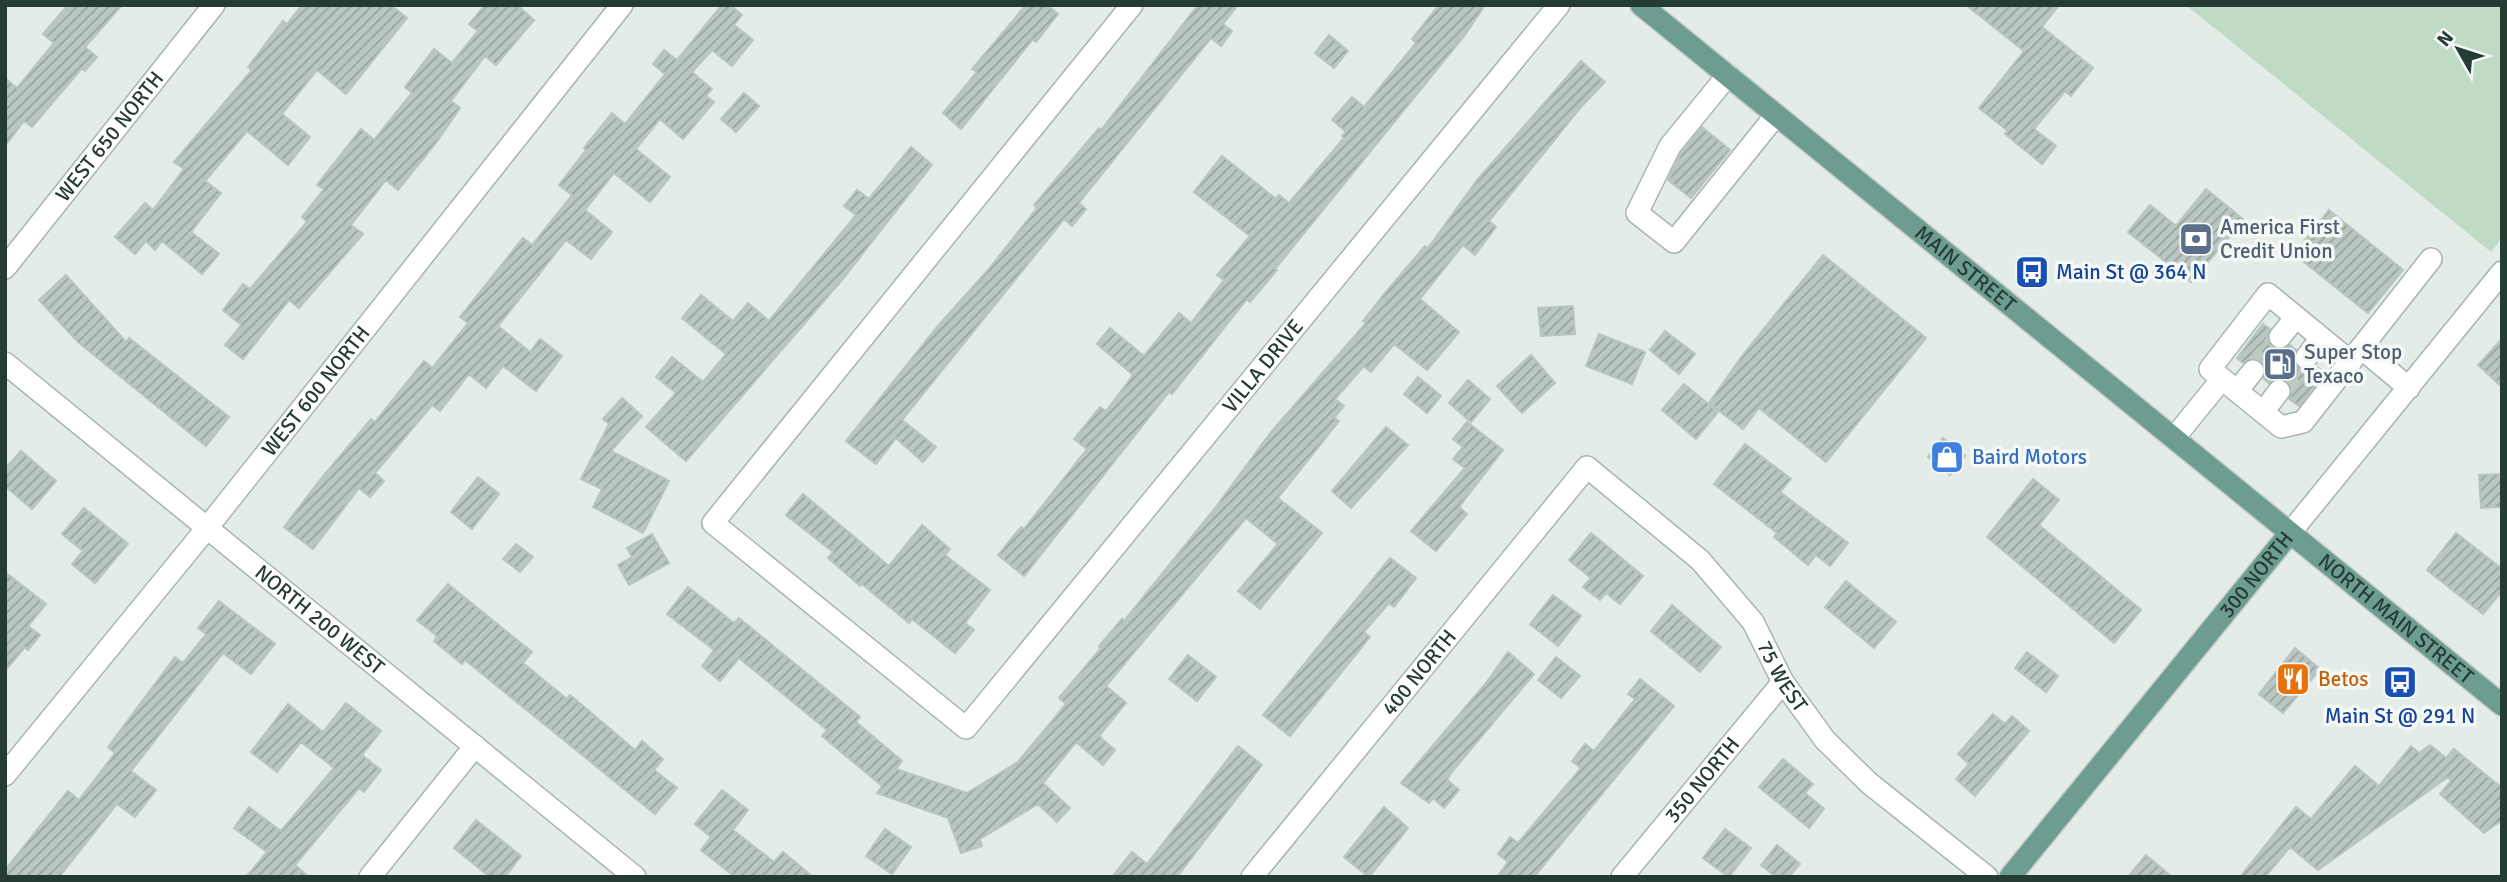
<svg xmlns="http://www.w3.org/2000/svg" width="2507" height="882" font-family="Signika,sans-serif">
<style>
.green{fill:#bfdbc6}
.building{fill:url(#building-hatch);stroke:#b7c5bf;stroke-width:2}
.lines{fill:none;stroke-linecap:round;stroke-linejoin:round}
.minor-tunnel{stroke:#bec9c4;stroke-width:21;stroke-dasharray:21 10;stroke-linecap:butt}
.minor-casing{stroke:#a7b4af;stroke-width:24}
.major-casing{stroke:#c2c8c6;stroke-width:24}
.minor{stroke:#fff;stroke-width:21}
.major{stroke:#6d9d90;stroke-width:21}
.labels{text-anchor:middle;stroke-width:7;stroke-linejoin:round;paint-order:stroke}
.street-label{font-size:21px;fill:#253c35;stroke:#f4f9f6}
.service-label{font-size:21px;fill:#4e5e75;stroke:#f4f9f6;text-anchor:start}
.transit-label{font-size:21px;fill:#164399;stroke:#f4f9f6;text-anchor:start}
.shop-label{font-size:21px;fill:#366cbe;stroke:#f4f9f6;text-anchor:start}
.food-label{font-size:21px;fill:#c56008;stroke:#f4f9f6;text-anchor:start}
</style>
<defs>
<pattern id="building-hatch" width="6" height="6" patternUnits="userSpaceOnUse" patternTransform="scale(1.75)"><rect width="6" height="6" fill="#bac7c1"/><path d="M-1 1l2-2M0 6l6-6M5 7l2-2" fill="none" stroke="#97a39e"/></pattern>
</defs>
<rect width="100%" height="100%" fill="#e4ece8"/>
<path class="green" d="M2186,5h316v233l-11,14z"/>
<path class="building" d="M68,5h54l-37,42 12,10 -12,14 -3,-3 -50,59 -8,-6 -19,25v-68l12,10 37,-45 -11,-9z
M302,5h88l17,13 -61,76 -29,-24 -35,44 28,23 -22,28 -41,-34 -42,50 16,12 -30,39 28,22 -17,20 -40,-33 -7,9 -9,-9 -11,13 -20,-17 30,-34 8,7 31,-41 -10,-7 78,-92 -4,-3 35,-46 4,3z
M485,5h32l17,15 -38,45 -11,-9 -34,45 9,7 -24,35 -38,47 -12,-10 -35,45 12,9 -64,74 -10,-8 -46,59 -18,-14 16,-20 -18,-15 20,-26 7,5 57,-67 -5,-5 22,-28 -7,-4 44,-56 13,11 38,-47 -7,-6 29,-38 18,14 26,-32 -9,-7z
M722,5h8l12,10 -8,10 19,15 -21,26 -20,-16 -20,22 20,17 -6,7 8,6 -31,37 -23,-20 -24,30 34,28 -20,25 -36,-29 -29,37 27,22 -21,27 -25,-19 -68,86 32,26 10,-13 22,17 -26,35 -33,-25 -17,22 -17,-14 -29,37 -8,-6 -57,68 9,8 -14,16 -11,-9 -46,61 -29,-22 35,-46 52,-62 4,3 49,-61 8,7 36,-45 -8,-6 63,-79 9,7 40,-50 -13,-10 27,-35 -2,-2 28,-35 13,11 40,-50 -12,-10 11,-14 13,10z
M1026,5h21l11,9 -22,28 -3,-3 -72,90 -18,-16 34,-41 -5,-3z
M1198,5h40l-15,19 9,7 -11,15 -10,-8 -132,165 7,6 -14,17 -8,-7 -162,201 34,27 -13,15 -27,-24 -20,26 -30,-23 91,-114 51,-57 49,-62 -3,-3 65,-77 2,2z
M1439,5h46l-20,30 -190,234 2,1 -27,32 -3,-3 -75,95 -3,-2 -145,184 -26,-21 23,-28 3,2 63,-80 -13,-10 26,-32 6,4 27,-36 -36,-31 13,-16 34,28 35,-43 12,10 33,-43 -7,-5 33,-39 -56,-44 28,-36 54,43 3,-4 10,8 55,-65 -2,-2 4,-4 -14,-12 20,-23 12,10 52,-64 -4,-4z
M1966,5h93l-17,22 51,41 -22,28 -6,-5 -31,38 22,17 -14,18 -37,-30 3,-3 -29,-23 45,-57z
M1329,35l19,16 -14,17 -19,-15z
M1581,61l24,21 -25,26 -91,113 7,6 -21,28 -12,-10 -43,54 39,33 -32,38 -33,-26 -23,28 -7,-6 -29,33 9,7 -10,12 5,3 -61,77 44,35 -62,76 -22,-18 40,-47 -32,-26 -140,168 20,17 -27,33 16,14 -12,15 -27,-23 -33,41 27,25 -13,14 -19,-18 -58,35 2,7 -21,7 -13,-35 -71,-25 5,-7 -60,-50 5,-6 -88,-72 -19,23 -18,-15 12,-16 -47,-36 21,-27 46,36 5,-5 121,99 -4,5 46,39 -6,8 71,24 51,-31 48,-58 -7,-6 42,-50 -2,-2 23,-27 2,2 91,-113 57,-77 94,-108 -3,-2 22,-28 40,-47 3,2 49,-68z
M744,93l15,13 -23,26 -15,-13z
M1702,127l28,23 -39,48 -23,-18 13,-27z
M911,147l21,18 -90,115 -156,181 -40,-34 30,-34 -20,-16 16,-20 31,25 23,-28 -44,-36 19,-23 32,26 15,-18 21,18 87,-106 -12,-9 13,-16 12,9z
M2206,189l38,31 -53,62 -63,-50 22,-27 26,21z
M2329,210l74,60 -35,43 -74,-59z
M1823,255l103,83 -100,124 -67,-54 -16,21 -34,-26 33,-47z
M66,275l60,67 3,-4 100,79 -23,29 -128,-104 -39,-42z
M1573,306l2,28 -34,2 -3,-28z
M2263,324l7,5 -3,7 4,11 8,3 11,-5 6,5 -3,7 5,11 7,3 11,-5 9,7 -26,33 -10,-7 3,-7 -5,-11 -7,-3 -11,5 -5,-4 1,-12 -4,-7 -12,-1 -6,4 -6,-5z
M1665,331l30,23 -16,20 -29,-24z
M1599,334l46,18 -13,32 -46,-18z
M2502,339v48l-24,-22z
M1531,355l24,28 -33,30 -25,-27z
M1418,377l23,19 -14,17 -23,-19z
M1468,380l22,19 -19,23 -22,-19z
M1684,384l34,28 -22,27 -34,-29z
M622,398l20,18 -31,35 58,30 -26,52 -50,-26 9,-18 -21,-10 28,-55 -6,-5z
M1467,422l36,28 -44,57 8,7 -31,37 -25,-20 54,-63 -12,-9 10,-12 -10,-8z
M1386,427l22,18 -57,63 -19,-17z
M1943,438l22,18 -15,19 -22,-18z
M1745,444l46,35 -11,13 68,51 -18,23 -14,-11 -8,10 -34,-28 3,-4 -63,-49z
M21,451l35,30 -24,28 -27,-23v-17z
M2502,474v33l-21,1 -2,-33z
M478,477l21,17 -27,35 -21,-17z
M2033,479l26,21 -20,25 102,85 -27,33 -127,-106z
M803,494l86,72 33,-41 28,24 -5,6 45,35 -25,33 9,7 -19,23 -43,-34 -3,4 -47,-39 -2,2 -32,-28 5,-6 -47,-37z
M84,508l44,36 -33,39 -23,-19 11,-13 -21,-17z
M1591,533l52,43 -23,28 -14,-11 -6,7 -17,-13 8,-9 -22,-18z
M2456,533l46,36v22l-19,23 -56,-44z
M652,534l17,29 -40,22 -11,-20 14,-8 -5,-9z
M516,544l17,13 -13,15 -17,-13z
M1390,558l26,20 -22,29 -5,-4 -25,29 6,5 -80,99 -27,-21z
M5,572l41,32 -18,22 12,9 -12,15 -3,-3 -20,24z
M1846,581l50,41 -22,26 -49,-41z
M448,584l84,68 -9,11 44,36 3,-4 65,55 7,-9 21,18 -9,11 23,18 -22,26 -190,-154 -3,4 -28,-23 3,-5 -20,-16z
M1553,595l28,21 -23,30 -28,-22z
M219,601l56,43 -24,30 -28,-21 -92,118 25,19 -21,27 -18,-13 -58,73h-54v-7l63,-79 11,9 36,-47 -7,-6 67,-90 8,6 23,-29 -8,-6z
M1672,605l49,42 -21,25 -49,-41z
M2295,648l25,21 -37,44 -24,-19z
M1508,652l26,22 -83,99 -4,7 12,10 -15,18 -11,-10 -4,5 -28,-20 85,-100z
M2027,652l31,24 -12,16 -31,-24z
M1188,655l28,22 -19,24 -28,-22z
M1556,657l24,19 -19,22 -23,-18z
M1640,679l34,27 -140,171h-37l11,-15 -10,-8 12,-17 8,6 63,-75 -9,-7 13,-17 9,7 41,-52 -7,-5z
M346,703l35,28 -19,24 19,15 -17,22 -5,-4 -64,77 14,12h-63l21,-25 -33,-24 15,-21 32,24 53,-63 -33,-26 -24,30 -26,-20 37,-48 35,28z
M1993,714l12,10 7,-8 17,15 -54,65 -19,-17 13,-15 -11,-10z
M2430,745l16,13 8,-9 48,39v32l-18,13 -44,-39 11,-13 -3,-4 -130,93 -28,-23 -25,30h-25l56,-70 15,12 44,-53 24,20 32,-40 8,7z
M1238,746l24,19 -85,112h-65l20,-25 15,12z
M1783,759l30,25 -8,9 19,16 -15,19 -50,-41z
M722,790l26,20 -15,20 41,32 9,-10 30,25h-78l-34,-27 10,-13 -16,-13z
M1384,807l24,21 -39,49 -25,-20z
M476,820l45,36 -16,21h-15l-36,-29z
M885,829l26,18 -19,27 -26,-18z
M1725,829l26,19 -22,29 -26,-19z
M1777,845l23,19 -11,13h-13l-15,-12z
M2146,855l26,22h-44z"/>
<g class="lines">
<path class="minor-tunnel" d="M2253,371l27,-34
M2279,391l27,-33"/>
<g class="minor-casing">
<g id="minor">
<path id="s1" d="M1132,5l-419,518 253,205 593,-723"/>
<path d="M1728,75l-58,71 -33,67 37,29 102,-127"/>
<path id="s2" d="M5,268l209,-263"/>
<path d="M2280,337l16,-20"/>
<path d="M2361,348l70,-89"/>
<path d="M2306,358l15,-20"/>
<path d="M2351,362l-83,-68 -58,75 71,58 22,-5 58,-74 48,40"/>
<path id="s3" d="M5,363l630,514"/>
<path d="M2237,391l16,-20"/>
<path d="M2263,412l16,-21"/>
<path d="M2174,438l48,-59"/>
<path d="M2290,533l212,-261"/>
<path id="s4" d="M5,775l202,-247 415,-523"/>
<path d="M370,877l105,-131"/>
<path id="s5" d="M1252,877l335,-410 113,93 53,62 30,60 42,58 44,43 118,94"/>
<path id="s6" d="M1622,877l161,-195"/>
</g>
</g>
<g class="major-casing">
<g id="major">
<path id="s7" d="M1641,5l861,700"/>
<path id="s8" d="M2010,877l280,-344"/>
</g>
</g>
<use href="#minor" class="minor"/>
<use href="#major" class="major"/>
</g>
<defs>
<g id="bank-square" transform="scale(1.75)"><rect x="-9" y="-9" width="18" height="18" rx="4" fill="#5c6f8a" stroke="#f4f9f6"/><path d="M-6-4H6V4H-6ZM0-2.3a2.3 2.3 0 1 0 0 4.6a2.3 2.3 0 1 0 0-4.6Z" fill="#fff"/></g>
<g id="bus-square" transform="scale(1.75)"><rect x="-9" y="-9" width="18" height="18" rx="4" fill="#1a4fb4" stroke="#f4f9f6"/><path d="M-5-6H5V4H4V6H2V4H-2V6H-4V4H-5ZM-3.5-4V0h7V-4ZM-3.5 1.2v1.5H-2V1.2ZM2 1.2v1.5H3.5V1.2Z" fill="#fff"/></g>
<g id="fuel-square" transform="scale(1.75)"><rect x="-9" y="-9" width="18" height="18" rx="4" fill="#5c6f8a" stroke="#f4f9f6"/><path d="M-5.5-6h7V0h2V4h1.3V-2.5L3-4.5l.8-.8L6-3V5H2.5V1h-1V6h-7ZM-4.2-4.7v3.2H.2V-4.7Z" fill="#fff"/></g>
<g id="shop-square" transform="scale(1.75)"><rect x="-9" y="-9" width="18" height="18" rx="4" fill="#3f7fe0" stroke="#f4f9f6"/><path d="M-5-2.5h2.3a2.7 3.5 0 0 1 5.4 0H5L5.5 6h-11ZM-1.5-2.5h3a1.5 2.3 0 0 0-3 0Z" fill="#fff"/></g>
<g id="restaurant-square" transform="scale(1.75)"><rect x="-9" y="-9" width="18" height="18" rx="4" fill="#e8710a" stroke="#f4f9f6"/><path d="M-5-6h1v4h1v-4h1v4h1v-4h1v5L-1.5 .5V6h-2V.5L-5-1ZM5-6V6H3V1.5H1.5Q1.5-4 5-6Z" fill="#fff"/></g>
</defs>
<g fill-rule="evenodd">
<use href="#bank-square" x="2196" y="239"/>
<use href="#bus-square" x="2032" y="272"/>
<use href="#fuel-square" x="2280" y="364"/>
<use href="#shop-square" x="1947" y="457"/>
<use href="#restaurant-square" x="2293" y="679"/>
<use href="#bus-square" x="2400" y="682"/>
</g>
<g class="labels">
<g class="street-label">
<text dy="7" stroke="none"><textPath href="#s2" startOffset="168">WEST 650 NORTH</textPath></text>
<text dy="7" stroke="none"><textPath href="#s7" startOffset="418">MAIN STREET</textPath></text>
<text dy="7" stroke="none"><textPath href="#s1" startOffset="1460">VILLA DRIVE</textPath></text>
<text dy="7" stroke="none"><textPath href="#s4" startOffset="494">WEST 600 NORTH</textPath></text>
<text dy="7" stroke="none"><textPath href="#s8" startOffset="390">300 NORTH</textPath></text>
<text dy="7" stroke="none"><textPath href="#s7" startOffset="973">NORTH MAIN STREET</textPath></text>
<text dy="7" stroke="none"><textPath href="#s3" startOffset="406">NORTH 200 WEST</textPath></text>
<text dy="7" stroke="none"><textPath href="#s5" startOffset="264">400 NORTH</textPath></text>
<text dy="7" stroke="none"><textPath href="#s5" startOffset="819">75 WEST</textPath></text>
<text dy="7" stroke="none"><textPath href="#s6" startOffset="126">350 NORTH</textPath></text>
</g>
<g class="service-label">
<text x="2220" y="234">America First<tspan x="2220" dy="24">Credit Union</tspan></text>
<text x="2304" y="359">Super Stop<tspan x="2304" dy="24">Texaco</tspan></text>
</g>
<g class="transit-label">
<text x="2056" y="279">Main St @ 364 N</text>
<text x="2400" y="723" text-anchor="middle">Main St @ 291 N</text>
</g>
<g class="shop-label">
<text x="1972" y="464">Baird Motors</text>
</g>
<g class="food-label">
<text x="2318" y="686">Betos</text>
</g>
</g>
<rect width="2507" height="882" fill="none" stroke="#253c35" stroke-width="14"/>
<g transform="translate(2458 49) rotate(309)" stroke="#f4f9f6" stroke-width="5" paint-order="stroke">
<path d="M0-5L12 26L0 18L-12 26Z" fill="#253c35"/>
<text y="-10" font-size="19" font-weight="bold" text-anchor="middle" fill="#253c35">N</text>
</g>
</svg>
